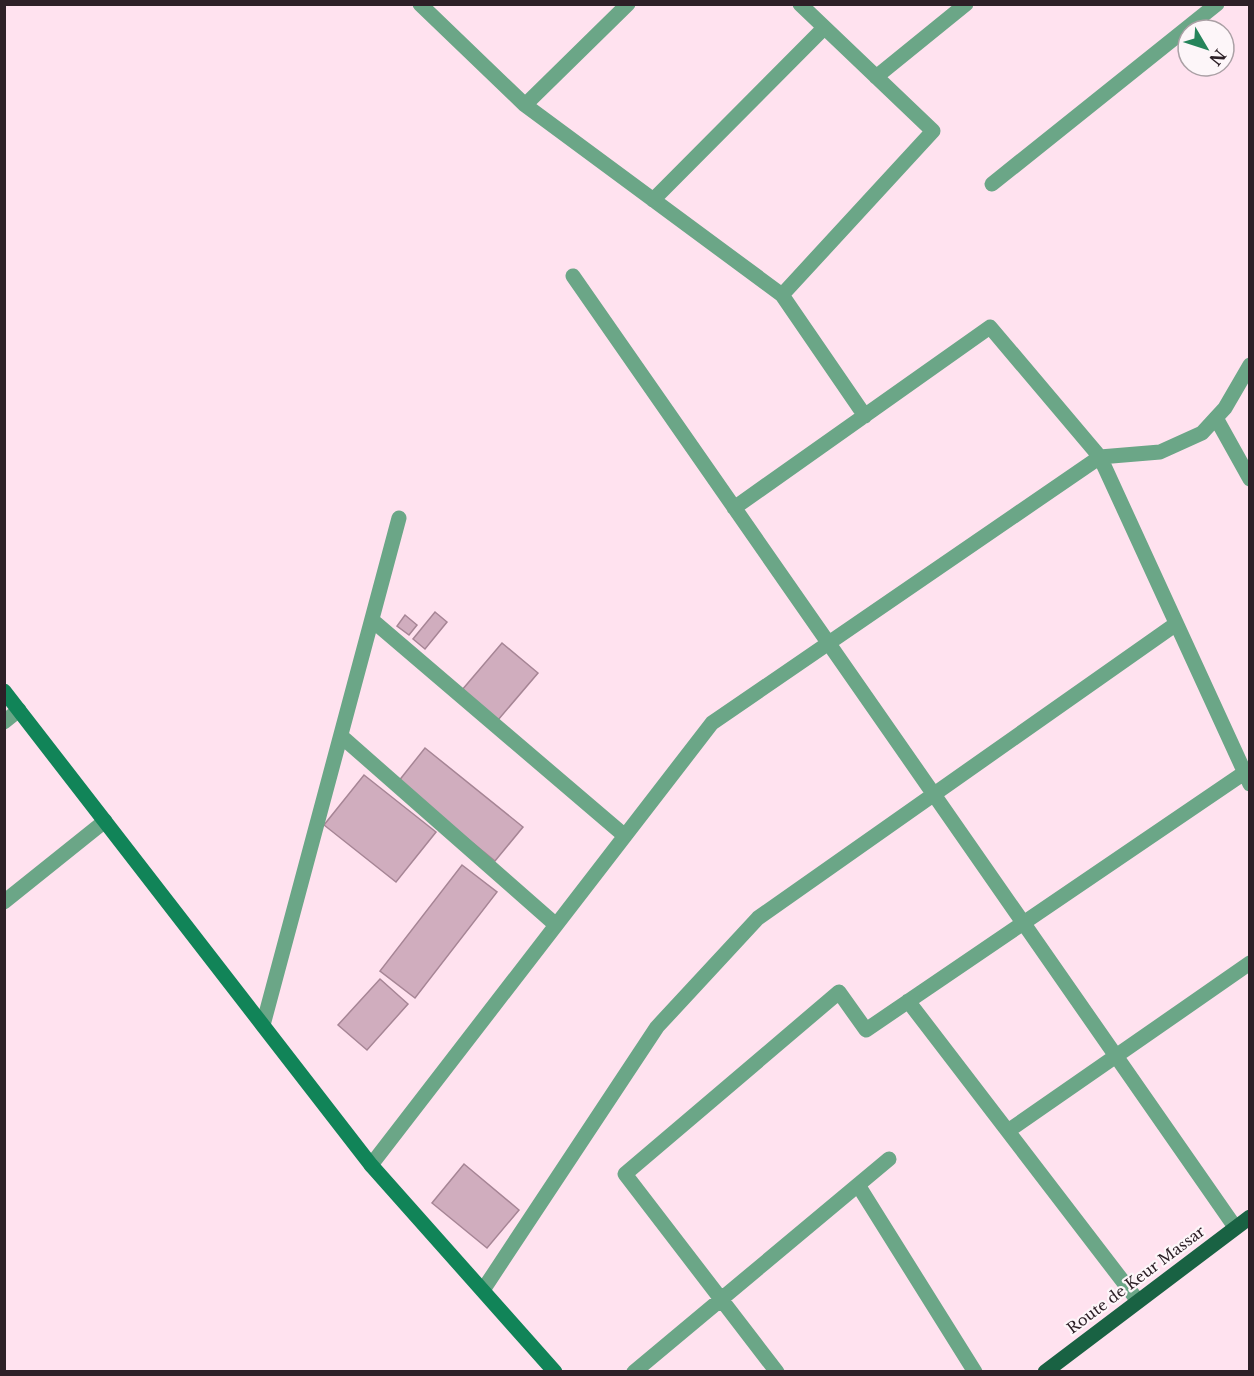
<svg xmlns="http://www.w3.org/2000/svg" width="1254" height="1376" font-family="'Libre Baskerville',serif">
<style>
.building{fill:#d0adbe;stroke:#a68595;stroke-width:1.5}
.lines{fill:none;stroke-linecap:round;stroke-linejoin:round}
.street{stroke:#6ba687;stroke-width:15}
.secondary{stroke:#118458;stroke-width:15}
.primary{stroke:#196243;stroke-width:15}
.labels{text-anchor:middle;stroke-width:4.5;stroke-linejoin:round;paint-order:stroke}
.street-label{font-size:15px;fill:#2d2027;stroke:#fdf6f9}
</style>
<rect width="100%" height="100%" fill="#ffe2ef"/>
<path class="building" d="M435,612l12,10 -22,27 -12,-10z
M405,615l12,10 -8,10 -12,-9z
M502,643l36,30 -40,47 -36,-30z
M425,748l98,79 -28,34 -97,-79z
M364,775l72,57 -40,50 -72,-57z
M462,865l35,27 -82,106 -35,-27z
M380,979l28,25 -41,46 -29,-25z
M464,1164l55,46 -32,38 -55,-45z"/>
<g class="lines">
<path class="street" d="M420,4l105,101 257,190 83,121
M876,77l90,-73
M525,105l103,-101
M992,184l225,-180
M653,200l171,-172
M573,276l662,951
M782,295l151,-164 -133,-127
M1216,418l34,61
M734,508l256,-181 110,130 150,327
M372,620l253,216
M4,722l15,-12
M341,736l215,189
M4,902l101,-81
M908,1001l230,300
M263,1025l136,-507
M1008,1131l242,-168
M371,1165l341,-442 388,-266 60,-5 42,-19 23,-25 25,-43
M858,1185l117,187
M483,1290l174,-263 101,-109 418,-294
M634,1372l255,-213
M777,1372l-152,-198 214,-182 27,38 378,-257"/>
<path class="secondary" d="M4,691l367,474 184,207"/>
<path class="primary" d="M1045,1372l205,-155"/>
</g>
<g class="labels">
<g class="street-label">
<text transform="translate(1136 1280) rotate(-37)" y="5">Route de Keur Massar</text>
</g>
</g>
<rect width="1254" height="1376" fill="none" stroke="#2d2027" stroke-width="12"/>
<g transform="translate(1206 48) rotate(129)"><circle r="28" fill="#fdf6f9" stroke="#aaa0a5" stroke-width="1.5"/>
<path d="M0-4.5L10 22L0 15L-10 22Z" fill="#26845b"/>
<text y="-9" font-size="16" font-weight="bold" text-anchor="middle" fill="#2d2027">N</text>
</g>
</svg>
